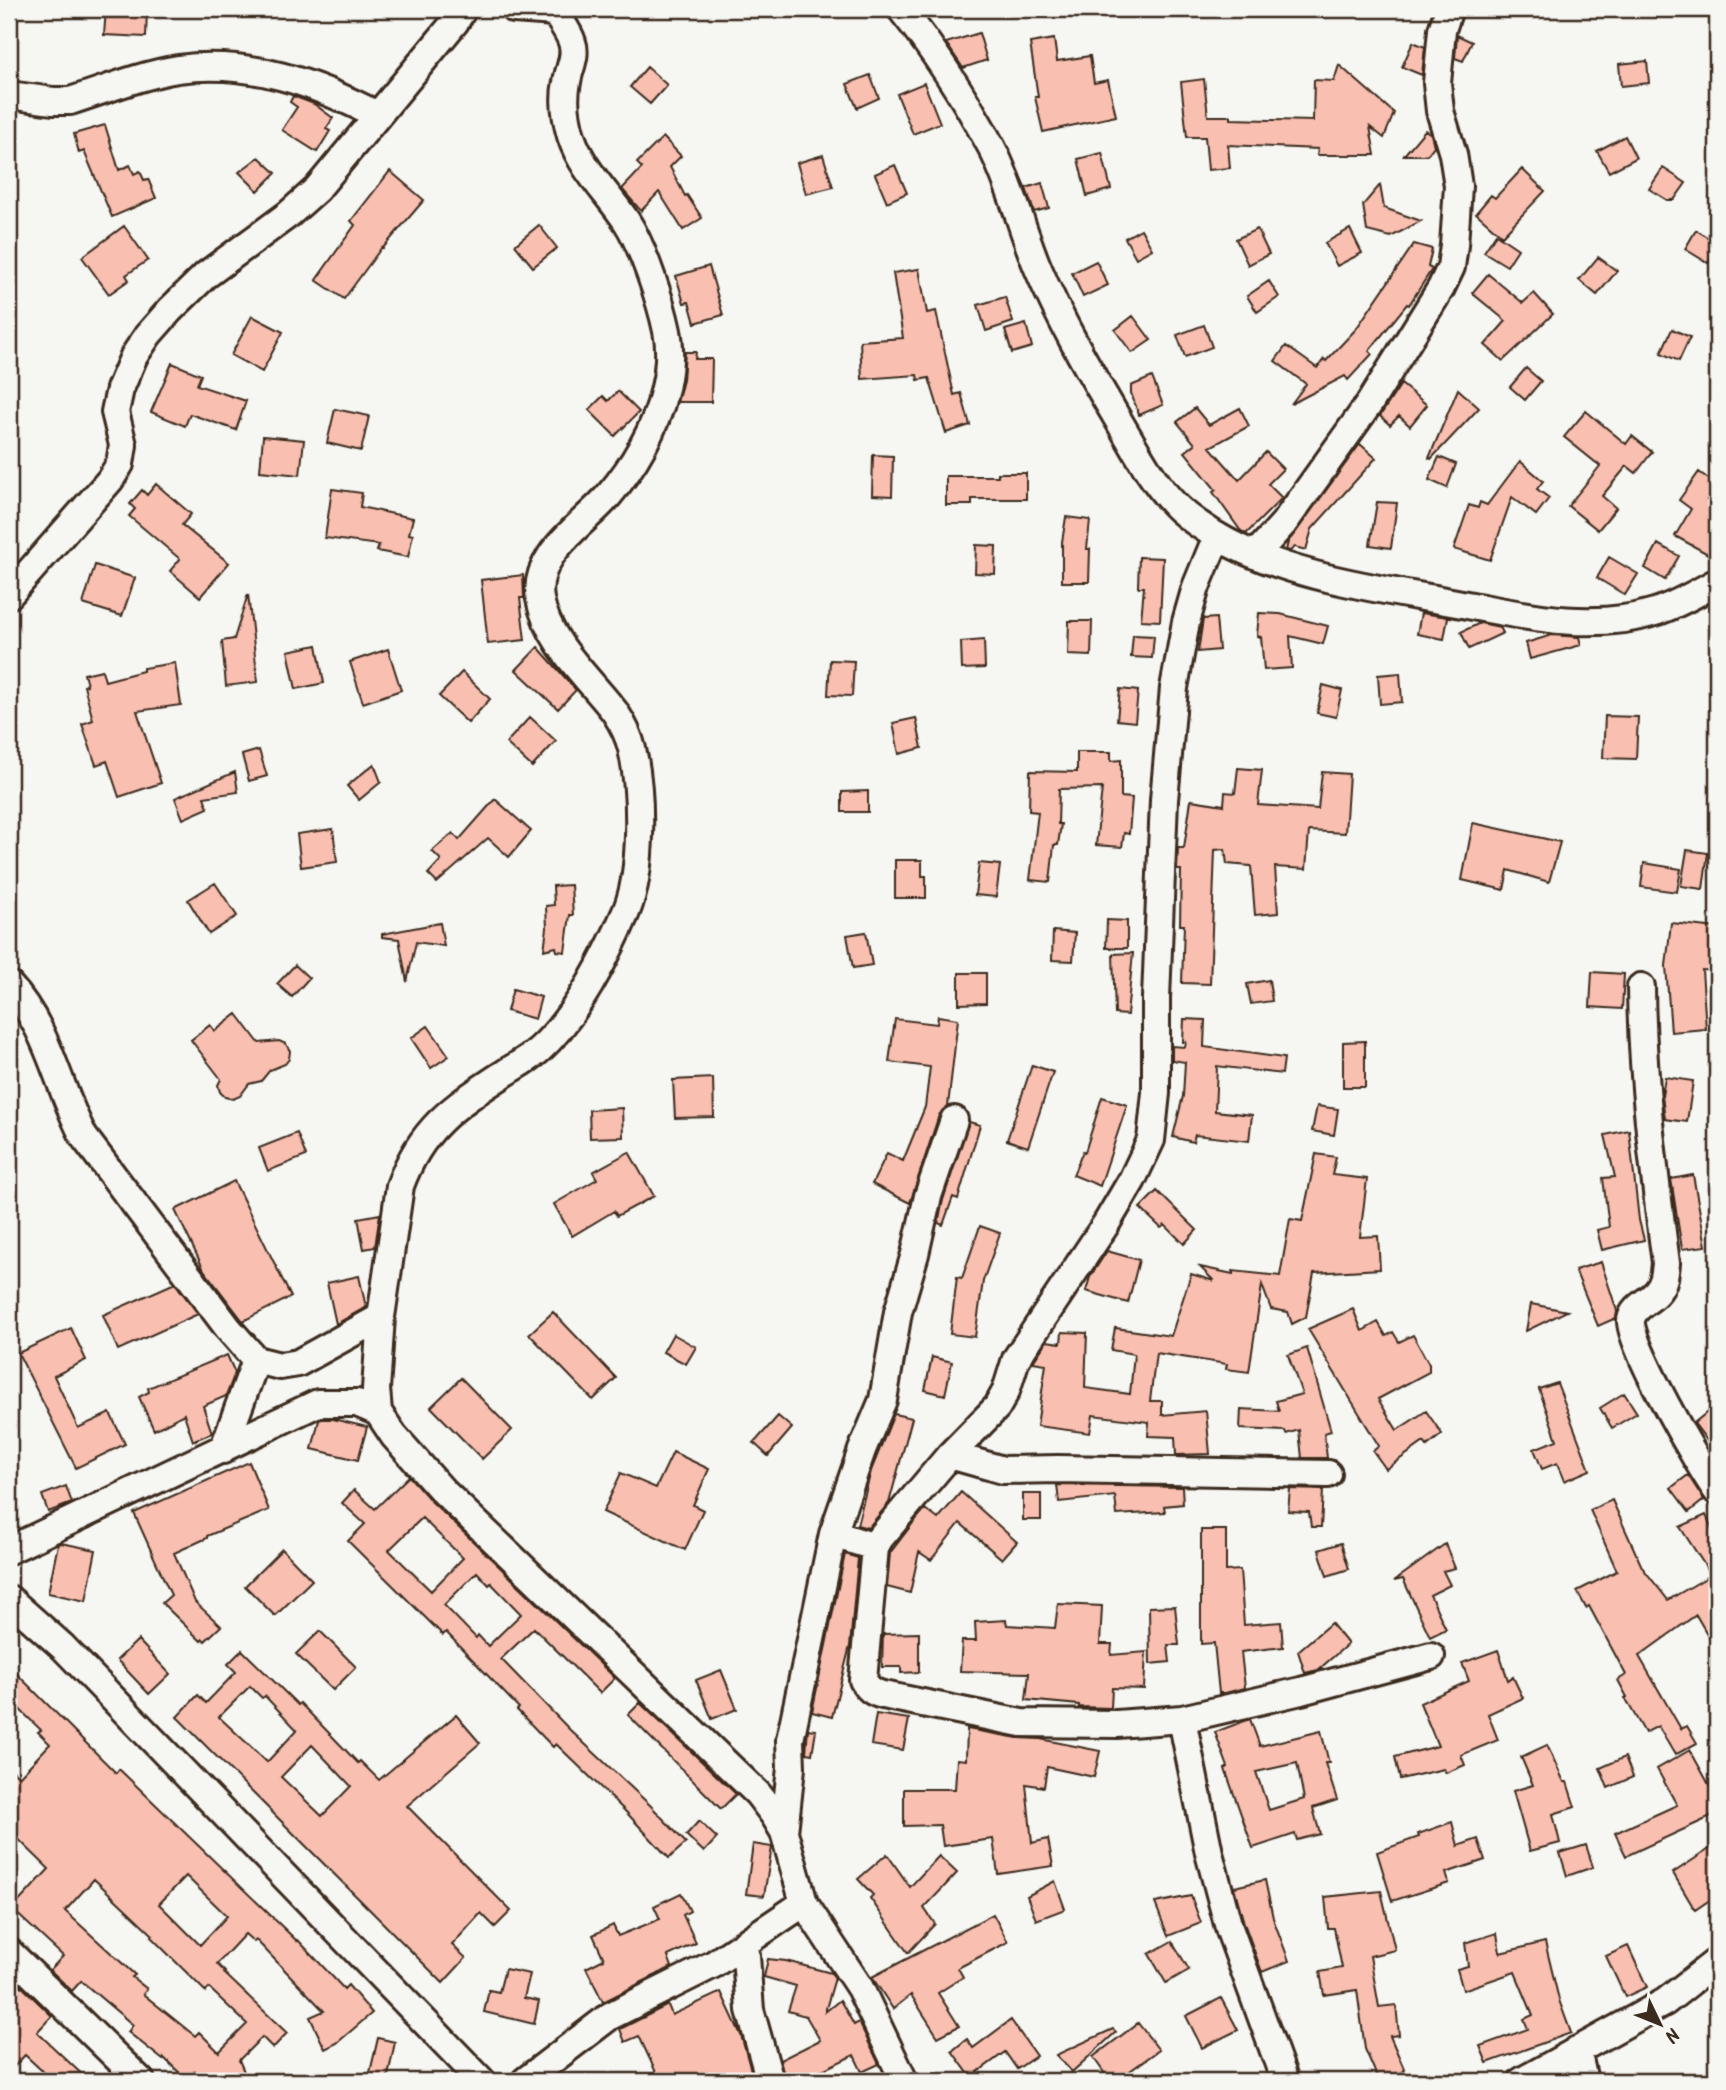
<svg xmlns="http://www.w3.org/2000/svg" width="1726" height="2090" font-family="Kalam,sans-serif">
<style>
.building{fill:#f9bfb1;stroke:#3b2a1e;stroke-width:2;fill-rule:evenodd}
.lines{fill:none;stroke-linecap:round;stroke-linejoin:round}
.minor-casing{stroke:#3b2a1e;stroke-width:32}
.minor{stroke:#f6f6f2;stroke-width:26}
</style>
<rect width="100%" height="100%" fill="#f6f6f2"/>
<filter id="ink" filterUnits="userSpaceOnUse"><feTurbulence type="fractalNoise" baseFrequency=".0143" numOctaves="2"/><feDisplacementMap in="SourceGraphic" scale="14" xChannelSelector="R" yChannelSelector="G"/><feConvolveMatrix kernelMatrix="1 2 1 2 8 2 1 2 1" color-interpolation-filters="sRGB"/></filter>
<g filter="url(#ink)">
<path class="building" d="M106,9h41l-1,28 -42,-2z
M979,33l8,27 -24,8 -17,-25z
M1457,35l15,7 -9,19 -8,-3z
M1054,39l3,22 33,-5 4,27 14,-3 8,36 -73,16 -8,-35h3l-8,-54z
M1413,42l12,5 -3,28 -20,-8z
M1647,61l2,22 -28,3 -2,-22z
M1339,65l55,48 -10,25 -14,-11 5,28h-58l1,-6 -90,-4 2,23 -22,2 -3,-33h-18l-6,-55 23,-3 4,37h23v3l82,2 1,-41 20,1z
M647,67l20,18 -17,19 -20,-17z
M870,75l9,23 -22,10 -10,-24z
M924,83l16,40 -27,11 -16,-40z
M293,96l21,8 19,14 -7,11 4,2 -13,21 -35,-22 15,-23 -7,-5z
M105,125l14,45 11,-5 4,9 6,-3 4,9 4,-1 8,19 -44,19 -28,-66 -5,2 -5,-19z
M1425,130l6,4 3,12 -7,9h-23z
M1625,136l11,22 -27,14 -12,-21z
M663,137l18,19 -11,11 15,29 2,-1 15,23 -19,12 -24,-38 -18,19 -19,-22 20,-21 -5,-5z
M1102,153l9,36 -24,7 -9,-37z
M823,155l10,32 -27,7 -9,-31z
M259,157l17,16 -18,18 -19,-19z
M895,165l12,28 -20,9 -12,-28z
M1663,168l23,15 -12,17h-7l-18,-11z
M1522,169l23,22 -43,45 -26,-23 15,-18 4,3z
M390,171l34,29 -41,48 -1,-1 -38,52 -28,-19 39,-55 -4,-4z
M1042,183l7,25 -15,4 -8,-24z
M1380,185l4,23 37,13 -30,16 -24,-6 -4,-26z
M539,225l18,23 -24,19 -18,-22z
M124,226l24,34 -22,15 3,5 -20,14 -27,-37z
M1141,229l11,20 -16,9 -11,-20z
M1257,229l12,25 -21,11 -12,-26z
M1350,229l12,24 -25,13 -12,-23z
M1696,230l21,13v5l-9,15 -23,-14z
M1496,234l22,15 -11,17 -23,-14z
M1414,244l18,5 -4,18 4,2 -23,36 -2,-1 -38,47 3,3 -24,26 -3,-4 -54,28 15,-20 -31,-23 11,-15 31,22 7,-9 2,2 30,-32z
M1598,257l19,14 -20,24 -18,-15z
M1096,261l12,24 -25,12 -11,-24z
M709,266l14,49 -28,8 -6,-21 -5,1 -8,-27z
M919,269l8,44 9,-2 18,84 7,-2 9,32 -24,8 -17,-55 -11,2 -1,-5 -55,4 -2,-38 43,-3 -10,-65z
M1488,274l35,29 11,-10 19,21 -50,47 -18,-16 21,-24 -34,-28z
M1269,281l10,16 -22,15 -10,-16z
M1005,297l8,25 -27,9 -8,-26z
M252,316l31,16 -21,40 -31,-17z
M1133,316l18,24 -19,13 -17,-23z
M1026,324l6,23 -20,6 -7,-23z
M1204,325l8,22 -27,10 -8,-22z
M1672,329l18,8 -11,24 -18,-8z
M685,352h11l-1,7h17l-1,43h-34l6,-22z
M172,363l29,12 -4,10 49,16 -10,29 -46,-16 -5,12 -34,-14z
M1526,368l15,13 -16,19 -15,-13z
M1152,377l11,28 -24,10 -8,-22v-7z
M1401,384l26,21 -17,21 -11,-10 -9,9 -10,-9z
M1458,389l21,19 -48,51 -2,-1z
M618,391l21,21 -24,24 -26,-26 14,-14 5,5z
M1195,408l14,17 31,-17 9,18 -39,21 29,33 27,-28 17,17 -15,15 14,14 -36,36 -6,-4 -27,-38 3,-2 -31,-38 10,-8 -18,-22z
M335,409l34,7 -8,35 -34,-8z
M1586,411l40,33 6,-8 20,16 -16,21 -9,-7 -25,30 14,12 -18,22 -30,-24 32,-40 -36,-29z
M263,436l41,4 -4,35 -40,-4z
M1360,444l16,14 -64,71 -6,21 -11,-3 -5,4 -4,-1 2,-8z
M873,455l20,1 -1,40 -20,-1z
M1439,457l17,7 -9,24 -18,-8z
M1520,461l23,20 -6,8 12,9 -13,17 -24,-18 -22,63 -36,-11 15,-44 9,3 2,-6 7,3z
M1699,472l18,13 -10,15 10,6v53l-42,-23 16,-27 -12,-9z
M998,473h28v26h-54v6h-26v-29h52z
M156,484l35,30 -9,11 47,38 -29,34 -30,-26 10,-12 -51,-43 6,-7 -5,-5 12,-14 5,5z
M332,489l30,4 -2,14 53,11 -4,16 4,1 -5,22 -31,-6 2,-6 -54,-7z
M1377,502l20,1 -6,45 -21,-3z
M1066,517l24,3 -3,29h3l-1,33h-27v-40z
M1658,544l21,12 -14,24 -20,-12z
M976,545l20,1 -1,28 -20,-1z
M1139,557l24,1 -3,63 -19,-1 3,-33h-6z
M1609,557l29,17 -13,21 -28,-17z
M95,565l40,13 -13,38 -39,-12z
M523,575l1,23h-4l5,42 -37,4 -7,-64z
M248,594l10,88 -32,4 -4,-45 12,-2z
M1259,613l21,1 48,12 -5,18 -33,-8 2,32 -28,2 -3,-33 -4,-1z
M1421,613l27,4 -4,22 -27,-5z
M1216,618l3,32 -21,2 5,-33z
M1069,621h23l-1,35 -23,-1z
M1480,623l20,4 3,6 -34,16 -8,-17z
M1133,635l21,1 -2,22 -21,-1z
M1552,635l27,2 2,8 -51,14 -4,-16z
M984,640l1,28 -23,1 -1,-27z
M317,645l7,38 -28,6 -8,-38z
M538,647l38,43 -18,19 -42,-39z
M388,649l13,41 -38,13 -13,-41z
M830,660l24,1 -2,35 -24,-1z
M175,663l6,42 -44,6 24,72 -42,14 -12,-36 -11,4 -14,-41 11,-4 -9,-34 3,-1 -3,-11 18,-4 3,11 38,-10v-3z
M462,672l28,27 -22,24 -29,-27z
M1400,673l2,29 -22,2 -2,-29z
M1323,685l19,5 -6,27 -19,-4z
M1120,689l18,2 -3,31 -18,-2z
M1605,716l33,1 -2,42 -33,-1z
M530,717l26,24 -24,26 -26,-24z
M916,718l6,30 -23,6 -6,-31z
M259,750l8,26 -18,5 -7,-26z
M1077,752h34v9l10,-1v37l11,1 -3,36 -5,-1 -2,14 -26,-2 6,-57 -43,1 -1,35h3l-3,21h-4l-4,37 -20,-2 8,-68 -9,-1 1,-40 47,1z
M374,764l7,18 -22,18 -12,-14z
M1238,768l24,2 -4,35 60,4 4,-37 27,2 -4,59 -36,-2 -3,38 -31,-2 3,46 -23,2 -4,-49 -24,-2 -2,-15 -10,1 -5,134 -28,-1 2,-58h-4l1,-55h-4l1,-22h6l7,-48 33,5 1,-13 10,1z
M235,772l3,20 -34,5 4,11 -25,11 -8,-21z
M868,791v21h-26v-20z
M495,799l36,32 -22,26 -21,-19 -51,45 -9,-9 13,-14 -9,-9 21,-18 6,7z
M1473,823l87,19 -11,40 -41,-12 -4,20 -42,-10z
M333,829l4,33 -36,5 -4,-33z
M1687,850l21,3 -5,36 -22,-3z
M895,860h27v16h4v22h-31z
M979,863l21,2 -4,32 -21,-2z
M1644,863l37,6 -4,23 -36,-5z
M215,883l22,33 -28,18 -21,-34z
M571,885l2,30h-3l-5,37 -8,-1 -1,-4 -12,3 3,-22 -1,-22 8,-1 -1,-19z
M1107,920l20,1v27h-21z
M440,923l4,23 -28,-4 -9,40 -8,-43 -17,-2v-3z
M1671,923l46,5v43l-15,-1 4,59 -35,3 -5,-66z
M1053,931l22,2 -2,28 -21,-1z
M866,932l6,33 -19,3 -6,-33z
M1133,953l-6,62 -12,-1 -2,-60z
M295,965l14,13 -17,19 -15,-13z
M1592,972l32,2 -2,35 -32,-2z
M959,973h27v30l-27,1z
M1269,980l3,21 -21,3 -4,-20z
M513,989l28,8 -6,22 -28,-8z
M237,1014l22,29 20,-2 7,3 4,7 -1,8 -4,5 -15,6 -9,11 -12,3 -9,12 -7,3 -8,-2 -5,-5 -2,-7 3,-6 -30,-39 19,-15 5,6z
M938,1016l20,3 -10,87 -9,9 -29,88 -38,-19 15,-31 16,8 22,-54 5,-40 -41,-5 6,-43 42,5z
M1184,1019l21,1 -1,27 80,11 -2,16 -65,-8 -2,45 37,4 -3,26 -54,-6 -2,7 -20,-5 10,-41 2,-34 -13,-2v-14l13,1 1,-5h-3z
M428,1026l21,30 -18,12 -20,-30z
M1365,1041v46h-22v-45z
M1032,1065l21,7 -25,75 -21,-7z
M1665,1077l28,4 -6,41 -22,-3 -3,-23z
M713,1078l1,39 -39,1 -2,-38z
M1102,1097l25,8 -27,81 -27,-11 10,-24 2,1z
M1317,1106l21,3 -4,26 -22,-4z
M622,1108l1,29 -33,1 -1,-28z
M969,1122l11,3 -22,74 -5,-2 -10,28 -5,-2 5,-23z
M1629,1130l10,90 5,20 -42,10 -5,-20 12,-3 -6,-49 12,-1 -10,-42z
M297,1133l9,23 -38,15 -9,-23z
M629,1152l25,44 -37,20 -3,-5 -42,25 -18,-32 43,-25 -4,-7z
M1316,1154l20,3 -4,18 35,4 -7,58 18,-1 2,33 -66,4 -8,44 -14,7 -4,-12 -17,-3 -9,-24 -13,87 -23,-3 1,-5 -71,-11 -6,48h12v14l44,-4 4,43 -34,1 -1,-18 -27,-1 1,-14 -56,-7 -3,18 -53,-7 9,-62 -13,-2 14,-21 14,2 1,-11 25,1 -2,55 45,6 4,-40 -23,-4 4,-22 56,8 20,-62 23,7 -14,-14 33,7v-3l47,5 10,-57 12,2z
M1693,1175l13,71 -24,3 -11,-70z
M234,1181l57,116 -48,24 -39,-51 -29,-60z
M1157,1191l40,39 -13,14 -19,-19 -4,3 -21,-20z
M380,1214l-5,33 -11,2 -6,-31z
M980,1226l20,7 -17,48 -8,56 -25,-3 7,-57 5,1z
M1107,1251l32,9 -11,43 -42,-12 4,-14z
M1601,1262l16,49 -1,7 -18,8 -23,-56z
M359,1276l7,31 -30,17 -9,-41z
M175,1283l23,31 -80,36 -15,-35z
M1531,1304l36,7 -41,20z
M1353,1309l9,22 16,-9 8,14 7,-4 6,10 14,-7 16,29v8l-51,27 19,31 29,-19 16,23 -15,12 -3,-4 -38,27 -13,-18 6,-5 -71,-117z
M553,1312l63,66 -23,22 -64,-66z
M71,1328l15,32 -32,16 24,52 32,-15 15,31 -49,24 -58,-115z
M673,1334l23,13 -10,17 -23,-12z
M1307,1348l24,83 -7,2 3,25h-25l-3,-28 -13,4 -1,-3 -45,-2 1,-20 38,2 -3,-10 26,-7 -14,-39z
M227,1355l8,18 -9,23 -23,10 9,27 -19,8 -9,-27 -30,16 -15,-33 10,-5 -1,-4z
M932,1357l20,5 -7,33 -20,-5z
M461,1378l51,52 -30,29 -51,-52z
M1557,1383l33,87 -26,11 -7,-18 -15,6 -8,-20 23,-9 -18,-51z
M1624,1393l13,20 -25,15 -12,-20z
M1717,1404v50l-23,-31z
M894,1414l18,4 -23,85 -21,25 -11,-3 14,-54z
M778,1416l14,12 -24,28 -14,-13z
M322,1419h11l34,8 -9,33 -46,-11 7,-29z
M673,1452l36,17 -16,36 10,5 -18,40 -82,-38 18,-39 35,15z
M249,1462l20,48 -62,26v2l-33,15 21,49 26,24 -16,15 -2,-2 -2,2 -39,-38 9,-8 -37,-82z
M1688,1475l16,25 -15,12 -18,-24z
M409,1476l22,25 184,177 -15,15 -66,-65 -33,31 69,71 81,76 35,37 -17,15 -44,-47 -69,-67 -3,3 -36,-37 2,-2 -73,-76 -3,3 -95,-94 17,-17 -23,-21 12,-13 21,19zM422,1518l41,40 -32,33 -42,-41zM477,1572l12,13 2,-2 30,31 -33,32 -10,-11 -2,3 -32,-33z
M1057,1485l125,2 1,17 -19,2 1,6 -48,3 -2,-19 -56,6z
M66,1486l6,17 -24,9 -6,-17z
M1290,1489l33,1 -2,37h-10l-2,-15 -21,-1z
M961,1492l56,50 -15,17 -42,-36 -29,37 -12,-8 -9,41 -23,-6 3,-34 23,-30 12,-14 13,10z
M1023,1494h18v26h-18z
M1612,1500l30,67 26,33 43,-25 -31,-48 26,-12 11,25v111l-21,-36 -57,41 42,73 6,-3 10,17 -22,12 -17,-29 -13,7 -20,-35 2,-1 -9,-17 8,-5 -37,-69 -3,2 -9,-17 40,-20 -27,-61z
M1201,1530h25v41l14,-1 4,55 37,-3 2,25 -42,5 4,36 -20,5h-6l-5,-50 -13,1z
M61,1543l35,7 -10,51 -38,-8 10,-49z
M1341,1543l8,26 -22,7 -8,-26z
M1445,1544l10,24 -12,3 7,14 -20,10 16,34 -16,8 -27,-58 -9,2z
M282,1549l30,31 -37,36 -30,-30z
M845,1554l13,4 -8,88 -18,71 -20,-5z
M1058,1604l44,2 -2,38h12l-1,11 35,-3 -2,37 -32,-1 -1,20 -32,-1v-2l-53,-5 3,-27 -69,-2 2,-30h14l-1,-19 31,-2 1,5 48,3z
M1175,1606l4,39h-11l2,17 -20,2 -1,-57z
M1331,1623l17,21 -30,26 -13,3 -7,-22z
M320,1631l36,36 -23,23 -37,-36z
M919,1633v39l-18,1v-6h-19l1,-33z
M138,1640l32,34 -21,20 -32,-34z
M242,1650l56,55 2,-2 58,60 2,-2 19,19 77,-65 24,28 -73,63 104,105 -16,16 -14,-14 -29,32 14,13 -23,25 -266,-266 21,-22 8,8 30,-31 -8,-8zM250,1686l12,12 3,-2 32,34 -30,32 -48,-45zM312,1745l39,41 -29,30 -41,-39z
M1498,1650l10,30 5,-3 10,21 -35,16 10,26 -37,15 4,10 -19,8 -2,-4 -44,10 -5,-22 43,-11 -18,-43 49,-22 -7,-18z
M9,1666l107,107 3,-4 178,172 1,-1 46,49 4,-4 24,28 -35,30 -12,6 -15,-32 14,-6 -68,-71 -2,2 -9,-8 -28,30 8,8 -1,1 63,60 -14,15 -11,-11 -23,23 9,21h-43l-10,-10 -8,9 -23,-22 -1,2 -35,-28 5,-7 -52,-44 -9,10 -22,-21 13,-14 -51,-47 37,-40 -40,-39v-63l10,10 31,-33 -12,-12 3,-2 -32,-31zM186,1876l41,40 -27,29 -41,-41zM94,1879l59,56 -2,2 55,55 3,-4 38,36 -28,28 -20,-20 -4,4 -52,-42 4,-5 -15,-12 3,-2 -70,-64z
M721,1670l16,39 -25,10 -16,-39z
M640,1703l96,91 -15,15 -93,-94z
M876,1714l33,5 -6,31 -32,-5z
M1250,1719l10,27 61,-15 8,32h-4l12,37 -24,8 7,26 -23,6 -2,-6 -42,14 -28,-79 3,-2 -13,-35zM1297,1763l7,36 -35,11 -13,-38z
M808,1729l8,1 -4,24 -6,-1z
M967,1729l51,9 22,1 60,12 -6,26 -47,-10 -3,20 -18,-3 6,59 16,-4 5,27 -55,8 -5,-35 -50,7 -3,-21 -36,1v-37h51l2,-30 9,1z
M1547,1745l17,37h3l8,25 -22,7 7,29 -30,8 -17,-60 20,-6 -12,-28z
M1690,1750l27,49v15l-91,42 -11,-23 62,-28 -20,-36z
M1625,1757l8,20 -25,11 -8,-20z
M699,1821l18,17 -13,14 -18,-17z
M1452,1822l6,24 20,-7 7,21 -39,13 3,10 -57,18 -15,-49 42,-15 -1,-3z
M753,1844l19,3 -8,49 -18,-2z
M1717,1844v51l-22,15 -22,-37z
M1586,1845l7,22 -26,9 -7,-23z
M887,1854l23,33 29,-31 18,17 -33,35 11,16 -27,29 -38,-55 3,-3 -15,-16z
M1265,1880l8,38 16,43 -27,11 -18,-49 -10,-36z
M1055,1881l10,28 -29,11 -9,-24z
M1381,1891l14,59 -25,6 9,51 17,-2 3,30 -9,1 15,35 -26,10 -14,-32 -8,-59 -33,5 -4,-23 22,-4 -8,-40h-6l-3,-31z
M681,1893l9,18 -7,4 13,28 -28,13 4,11 -69,35 -17,-34 18,-9 -11,-24 20,-10 5,11 42,-17 -6,-13z
M1191,1896l10,27 -33,13 -13,-33z
M993,1914l15,28 -50,26 5,9 -25,16 21,33 -21,11 -27,-42 -18,14 -21,-32z
M1497,1933l3,20 45,-11 14,58 12,33 -84,30 -7,-17 48,-17 -4,-10 9,-4 -18,-43 -52,18 -6,-21 11,-3 -3,-23z
M1172,1941l17,29 -23,13 -17,-29z
M1628,1946l19,41 -22,10 -19,-41z
M768,1959l18,2 45,12 4,5 -10,34 15,-12 14,25 5,-3 20,42 -17,8 -8,-17 -55,26h-14l-5,-21 40,-20 -14,-24 -18,-5 8,-25 -32,-9z
M505,1969l25,5 -6,24 15,3 -5,23 -50,-12 5,-22 10,2z
M9,1974l43,42 -15,16 52,49h-36l-28,-26 -16,17z
M721,1992l20,43 13,46h-94l-21,-45 -14,6 -5,-13 48,-24 4,10z
M1221,1998l17,32 -36,18 -16,-32z
M1011,2020l25,36 -19,13 -12,-17 -34,25 -19,-26 15,-12 6,9z
M1138,2023l21,27 -43,31h-6l-17,-24z
M1113,2029l3,3 -44,40 -16,-17z
M378,2038l17,4 -8,39h-19z"/>
<g class="lines">
<g class="minor-casing">
<path id="minor" d="M514,9l41,3 8,-3
M901,9c34,42 65,91 91,139 19,37 29,79 45,118 23,55 53,106 83,157 16,27 32,58 54,81 11,12 27,22 41,31 64,39 152,52 225,65 70,12 145,34 215,12 22,-7 42,-19 62,-30
M9,95l44,6h17c35,-11 71,-26 108,-32 71,-10 137,14 199,46
M1255,555l29,-32 85,-119 72,-116 10,-21 3,-22 4,-59 -5,-32 -13,-43 -3,-28 5,-53 7,-21
M9,595l101,-115 10,-16 3,-19 -8,-33 5,-23 14,-33 14,-21 22,-25 36,-35 83,-61 28,-25 138,-167 8,-13
M9,985c40,43 48,101 75,152l144,191 28,32
M1641,987c1,93 13,184 25,276 -1,11 -2,22 -10,30 -8,9 -23,14 -25,27 -4,21 70,150 86,171
M378,1412l-2,-23 5,-72
M223,1450l33,-90 24,6 18,-3 83,-46 19,-131c21,-59 55,-80 105,-113 11,-7 24,-14 34,-23 38,-34 67,-92 87,-138 17,-40 16,-120 6,-163 -3,-13 -9,-25 -17,-37 -26,-34 -67,-69 -75,-113 -8,-45 45,-75 69,-104 24,-28 47,-67 55,-103 5,-18 7,-43 3,-61 -6,-29 -24,-84 -40,-109 -19,-29 -45,-52 -56,-86 -5,-17 -8,-36 -4,-54 2,-14 10,-26 5,-40 -3,-10 -11,-20 -17,-30
M950,1455l47,-48 9,-16 10,-32 90,-135 26,-44 19,-40 5,-47v-95l8,-198 10,-112 12,-66 10,-35 21,-51
M833,1534l42,13 5,-9 70,-83 53,15 55,-1 270,5
M875,1547l-12,133c6,11 13,14 25,16l133,27 96,1 65,-5 119,-28 130,-35
M9,1550l309,-147h39l21,9 16,24 48,54 316,304 16,21 10,17 20,71 56,85 44,93
M9,1599l54,48 29,30 390,404
M1182,1719l27,134 20,75 56,153
M784,1832l7,-64 -1,-28 43,-206 29,-84 21,-50 15,-88 17,-58 13,-58 26,-76
M745,1943l5,67 20,71
M9,1952l132,129
M1577,2050l7,31
M525,2081l85,-65 104,-52 90,-61
M1522,2081l143,-79 52,-41"/>
</g>
<use href="#minor" class="minor"/>
</g>
</g>
<rect width="1726" height="2090" fill="none" stroke="#f6f6f2" stroke-width="35"/>
<rect x="18" y="18" width="1691" height="2055" fill="none" stroke="#3b2a1e" stroke-width="2.5" filter="url(#ink)"/>
<g transform="translate(1660 2024) rotate(133)" stroke="#f6f6f2" stroke-width="5" paint-order="stroke">
<path d="M0-5L12 26L0 18L-12 26Z" fill="#3b2a1e"/>
<text y="-10" font-size="19" font-weight="bold" text-anchor="middle" fill="#3b2a1e">N</text>
</g>
</svg>
